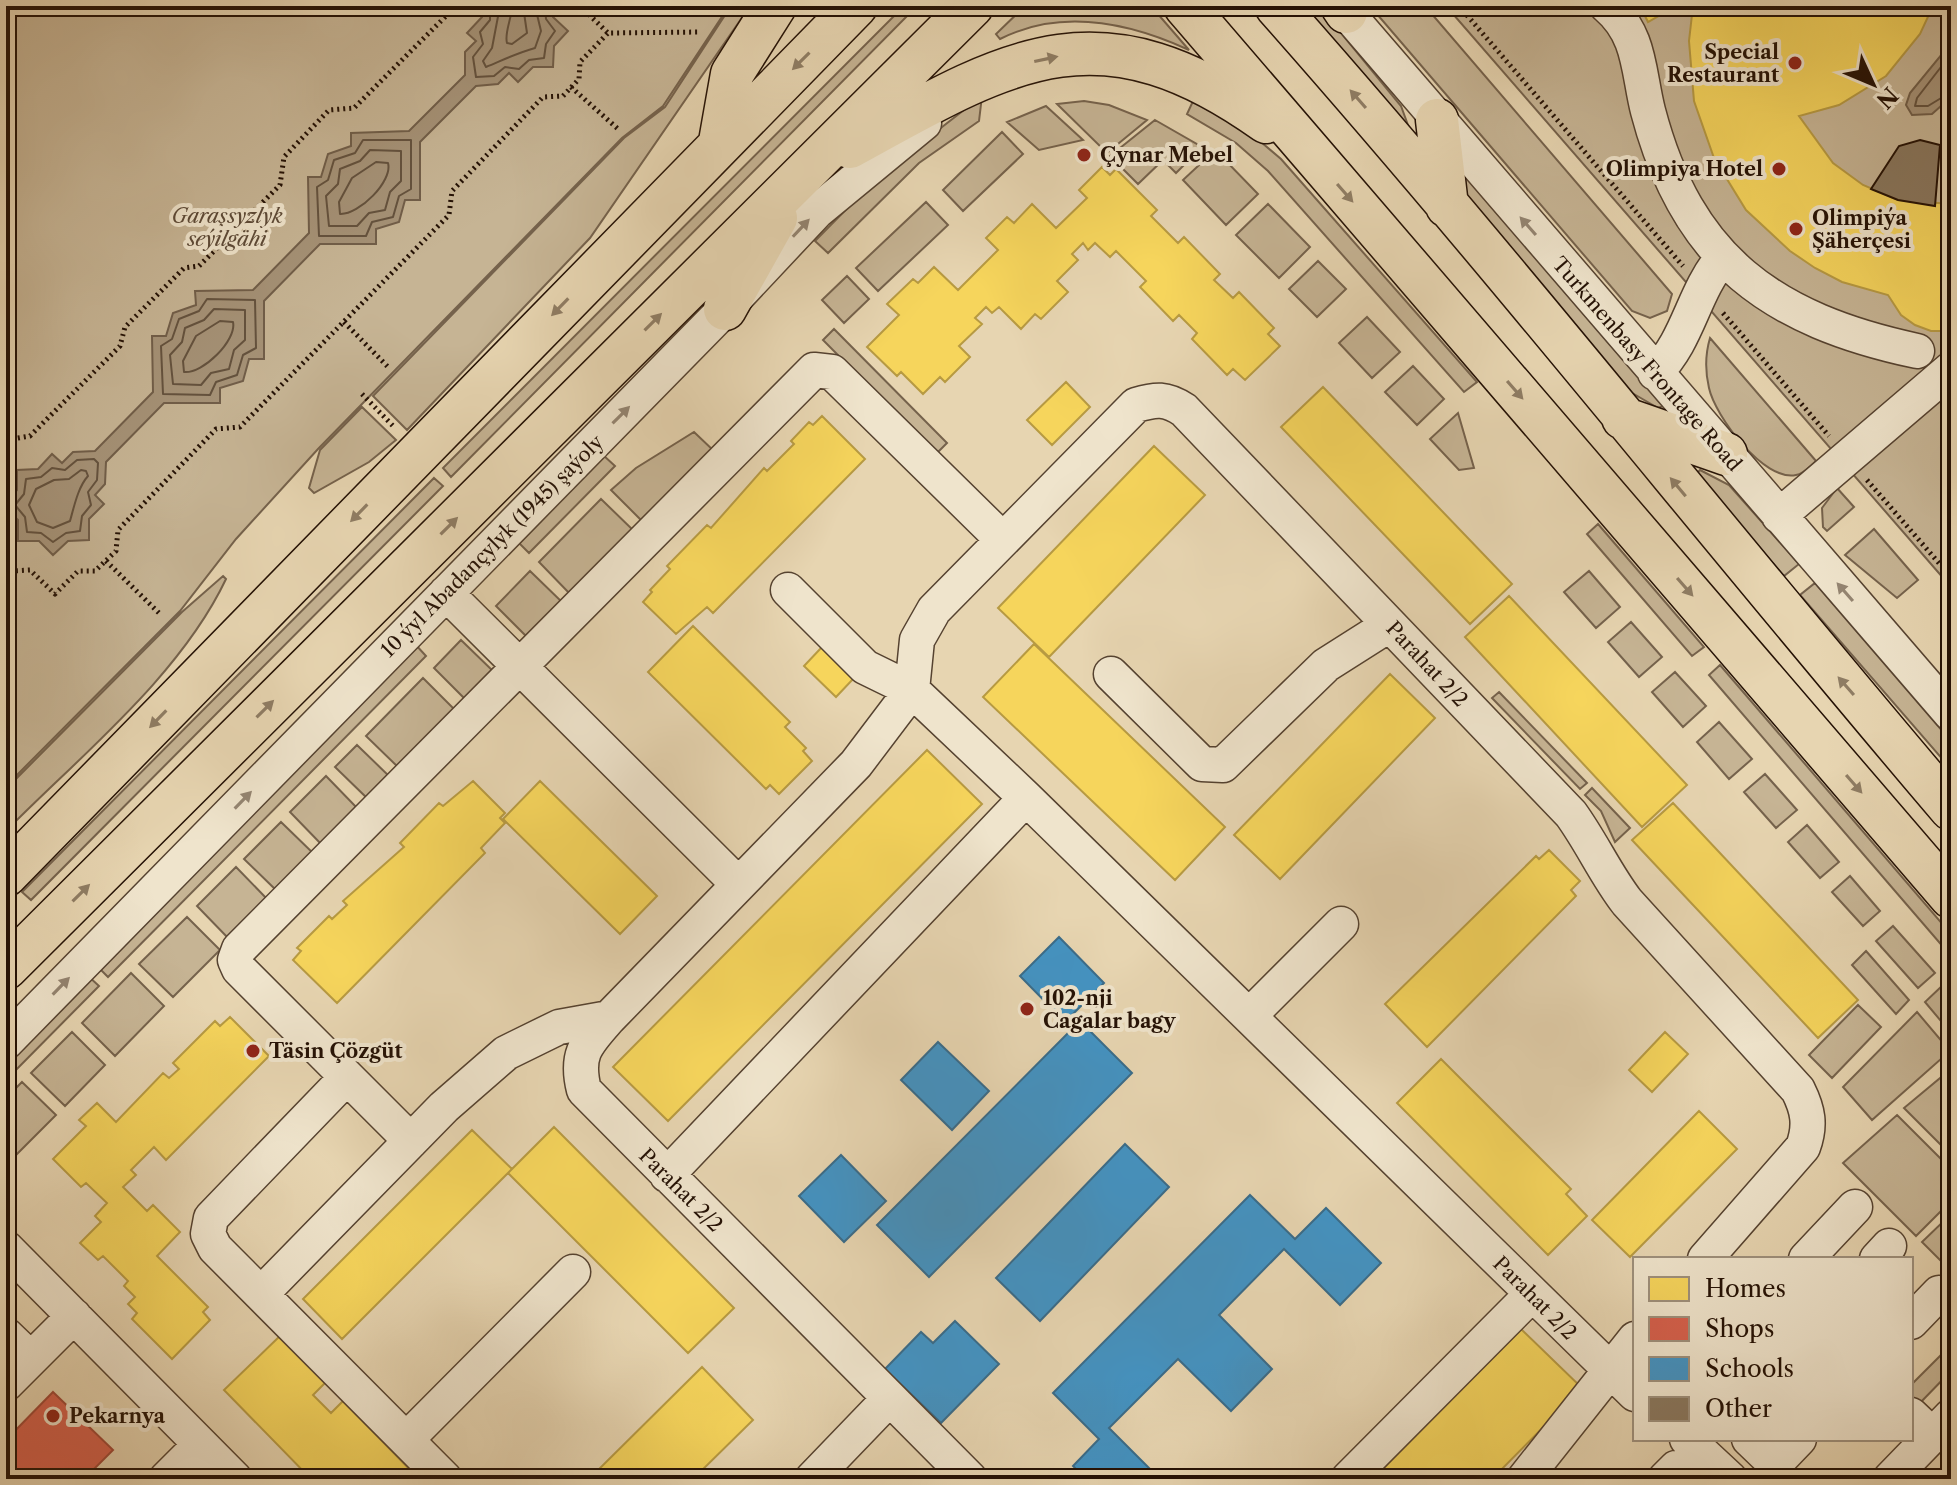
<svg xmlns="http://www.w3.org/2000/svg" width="1957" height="1485" font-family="'Libre Caslon Text',serif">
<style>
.green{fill:#c6b494;stroke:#75624c;stroke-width:2}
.water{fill:#a59277;stroke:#715e49;stroke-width:2}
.homes{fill:#f6d55c;stroke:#b79a42;stroke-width:2}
.shops{fill:#d6604d;stroke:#a14837;stroke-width:2}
.schools{fill:#4393c3;stroke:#3a6c8a;stroke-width:2}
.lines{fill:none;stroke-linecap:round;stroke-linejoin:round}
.shore{stroke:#64523e;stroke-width:2}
.building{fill:#89775e;stroke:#241105;stroke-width:2}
.minor-casing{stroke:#554230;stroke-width:37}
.major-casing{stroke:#241105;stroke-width:45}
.path{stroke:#241105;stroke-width:5;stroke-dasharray:2 4;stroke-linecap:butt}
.minor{stroke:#efe4cc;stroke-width:34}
.major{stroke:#e7d5b1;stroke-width:42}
.oneway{fill:#8f7d64}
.oneway2{fill:#948572}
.poi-dot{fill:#8f2418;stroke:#efe4cc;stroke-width:3}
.labels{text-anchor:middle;stroke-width:8;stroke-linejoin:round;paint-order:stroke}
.poi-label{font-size:20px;font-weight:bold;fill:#241105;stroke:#efe4cc;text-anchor:start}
.park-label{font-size:20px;font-style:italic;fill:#5d4a37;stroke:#efe4cc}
.street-label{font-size:20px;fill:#241105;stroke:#efe4cc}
</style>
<rect width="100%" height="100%" fill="#e7d5b1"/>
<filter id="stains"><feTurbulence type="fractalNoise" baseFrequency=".0025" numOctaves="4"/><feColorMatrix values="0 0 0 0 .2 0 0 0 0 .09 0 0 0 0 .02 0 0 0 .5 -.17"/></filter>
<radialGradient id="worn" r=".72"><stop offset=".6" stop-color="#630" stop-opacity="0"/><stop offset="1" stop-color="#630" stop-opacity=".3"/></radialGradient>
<path class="green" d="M6,6h723l-66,100 -41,32 -304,311 -82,90 -56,72 -174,175z
M731,6h19l-160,232 -183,192 -34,-34 251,-258 41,-31z
M904,6h13l-466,471 -8,-9z
M1025,6h126l38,44c-59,-27 -128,-42 -189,-11l-4,-5z
M1296,6h23l82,100 15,41z
M1370,6h55l247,288 -5,17 -17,7 -18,-7z
M1446,6h505v581z
M982,96l-3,25 -60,42 -91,90 -13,-12 64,-65z
M1194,99l53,31 34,29 196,223 -13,10 -196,-221 -32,-28 -49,-29z
M1084,101l25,4 38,15 -40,33 -50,-49z
M1046,106l37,34 -44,10 -32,-28z
M1155,120l47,27 -26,26 -13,-13 -25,24 -28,-28z
M1002,132l21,22 -60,57 -20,-21z
M1212,153l14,8 32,33 -32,31 -43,-45z
M1467,178l196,228 -5,2 -31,-18 -160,-189 -4,-20z
M926,202l22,23 -70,66 -22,-23z
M1268,204l42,43 -31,31 -43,-43z
M1318,261l28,28 -29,28 -28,-28z
M847,276l22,23 -25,24 -22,-23z
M1367,317l33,35 -28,26 -33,-35z
M834,329l113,114 -11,11 -113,-114z
M1710,338l106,123c-6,5 -12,13 -20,14 -32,7 -81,-59 -87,-87 -4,-17 -4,-33 1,-50z
M1413,366l31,33 -27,26 -32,-33z
M362,407l34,33 -27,22 -55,31 -5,-5 11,-38z
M1458,413l16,55 -15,2 -29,-31z
M694,432l21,20 -71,71 -33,-33 25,-22z
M603,455l12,11 -86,87 -12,-12z
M1700,470l29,15 70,79 -15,12 -88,-102z
M434,478l9,8 -412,414 -9,-8z
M1837,488l17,19 -27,24 -4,-4 -1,-19z
M601,499l34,33 -63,64 -33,-34z
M1598,524l106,123 -12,9 -105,-122z
M1874,529l44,51 -21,18 -52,-43z
M530,571l34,33 -35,35 -33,-33z
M1589,571l31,36 -24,21 -32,-36z
M223,576l3,3c-46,97 -145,176 -220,252v-42l176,-177z
M1815,583l136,158v28l-151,-174z
M1631,622l31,35 -23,20 -31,-35z
M461,640l34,33 -28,28 -33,-33z
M415,644l11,12 -318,321 -11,-11z
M1720,665l231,269v22l-242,-281z
M1675,672l31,34 -23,21 -31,-35z
M423,678l34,34 -57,57 -34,-33z
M1499,692l88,91 -7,6 -88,-91z
M1719,722l33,37 -23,20 -32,-37z
M357,745l34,33 -22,22 -34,-33z
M1765,774l32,36 -21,18 -32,-36z
M326,776l33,34 -36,36 -33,-34z
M1592,788l38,40 -15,14 -14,-31 -16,-16z
M281,822l34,33 -37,37 -34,-33z
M1807,825l32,37 -19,16 -32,-36z
M236,867l33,34 -39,39 -33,-34z
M1850,876l30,35 -17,15 -31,-34z
M187,917l33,33 -47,47 -34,-33z
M1893,926l42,47 -17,15 -42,-47z
M1866,951l43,49 -13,14 -44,-49z
M131,973l33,33 -49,50 -33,-33z
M87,975l12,11 -93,94v-23z
M1943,985l8,9v39l-26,-31z
M1858,1005l23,22 -49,51 -23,-23z
M1917,1012l33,39 -78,69 -29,-33z
M72,1032l33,33 -40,41 -34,-33z
M1951,1069v86l-47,-47z
M22,1082l34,33 -50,50v-67z
M1897,1115l54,54v32l-35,35 -73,-73z
M1951,1214v57l-29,-29z
M1951,1345v26l-33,34 -7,-7v-13z"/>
<path class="water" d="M482,6h71v11l15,14 -14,15 -1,21h-20l-15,15 -9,-9 -11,11 -22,2 -56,56v58h-15l-6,22 -23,7v15h-56l-56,57v58h-15l-6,22 -23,7v15h-56l-58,59 -1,22 -10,11 9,9 -15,15v21l-21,1 -15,14 -14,-14h-21v-21l-12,-11v-7l11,-12v-20l21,-1 14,-15 10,9 11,-11 22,-1 58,-59 -1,-56h14l7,-23 23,-8 -1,-14 58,-1 56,-57 -1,-56h13l7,-23 23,-8v-13l58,-2 56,-56v-23l11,-11 -9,-8 15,-16z
M1951,43v54l-19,17 -20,1 -6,-10 4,-12z"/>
<path class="homes" d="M1640,6h36l-28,16z
M1693,6h240l-13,28 -34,42 -47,29 -40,11 34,47 30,22 35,15 53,4v127h-20l-16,-6 -14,-10 -13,-20 -46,-13 -27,-14 -25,-17 -44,-41 -32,-52 -20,-57 -5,-60z
M1102,167l8,8 6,-6 41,41 -6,6 27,27 6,-6 36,37 -6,6 19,18 6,-6 35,36 -6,6 12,12 -35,34 -12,-11 -6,6 -35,-36 5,-6 -18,-18 -6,6 -33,-34 6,-6 -30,-30 -6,6 -15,-14 -7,7 -5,-7 -11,11 6,6 -21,21 11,11 -27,27 -6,-5 -14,15 -22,-22 -7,6 -6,-6 -11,11 7,6 -23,22 11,11 -25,25 -5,-5 -17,17 -22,-22 -4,4 -30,-29 32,-32 -12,-11 26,-25 5,4 16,-16 24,23 40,-40 -12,-12 21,-21 7,6 18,-19 24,24 31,-30 -8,-8z
M1066,382l24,25 -38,38 -25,-25z
M1323,387l189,197 -42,40 -189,-197z
M822,416l43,43 -152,154 -6,-6 -31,27 -33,-32 9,-10 -2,-2 20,-21 -3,-3 40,-41 4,3 53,-60 3,3 27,-27 -3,-3 18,-19 4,3z
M1154,446l51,49 -156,162 -51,-49z
M1509,596l178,189 -45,42 -177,-190z
M693,626l97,96 -5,5 21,21 -3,3 9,10 -33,33 -9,-9 -4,4 -118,-117z
M1034,644l191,183 -50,53 -192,-183z
M822,647l32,31 -18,19 -32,-31z
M1390,674l45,44 -155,161 -46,-44z
M927,750l55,54 -314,317 -55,-54z
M473,781l32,32 -5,5 5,5 -24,25 4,5 -148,150 -44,-43 8,-9 -4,-3 32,-32 3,3 15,-14 -4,-4 61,-54 -4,-4 39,-40 4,3z
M540,781l117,115 -37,38 -117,-115z
M1673,803l185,197 -40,38 -186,-198z
M1549,850l31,31 -9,9 5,6 -149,151 -42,-43 151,-148 3,3z
M230,1017l39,39 -103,104 -12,-13 -23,23 5,5 -13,12 24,24 6,-6 27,27 -23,24 51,51 -5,5 7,8 -38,39 -40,-40 5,-6 -9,-9 7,-7 -11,-11 4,-5 -25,-25 -5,4 -18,-17 21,-21 -6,-6 12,-13 -21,-20 -5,4 -28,-28 33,-33 -7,-6 18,-17 19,19 47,-49 6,5 10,-9 -6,-6 42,-42 5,5z
M1665,1032l23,22 -36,38 -23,-22z
M1441,1059l130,130 -5,5 21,22 -39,39 -151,-152z
M1699,1111l38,38 -107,108 -38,-37z
M554,1127l180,181 -46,45 -180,-180z
M472,1130l40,39 -170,170 -39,-40z
M1521,1329l61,59 -90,91h-119z
M282,1334l45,47 -14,14 18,18 12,-12 76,78h-108l-87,-89z
M702,1367l51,53 -60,59h-104z
M702,1367l51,53 -60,59h-104z"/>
<path class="shops" d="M53,1392l60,58 -29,29h-78v-39z"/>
<path class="schools" d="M1059,937l45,46 -39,39 -45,-46z
M1080,1021l52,52 -203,204 -52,-52z
M938,1042l51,49 -37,39 -51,-50z
M1125,1144l44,43 -129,134 -44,-43z
M841,1155l45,46 -42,41 -45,-46z
M1250,1195l45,44 31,-31 55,55 -41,42 -56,-56 -65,66 53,54 -41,42 -53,-52 -69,69 51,51h-74l-13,-13 26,-27 -46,-46z
M955,1321l44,43 -58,59 -56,-54 36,-37 12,11z"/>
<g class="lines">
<path class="shore" d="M490,6v14l-10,12 3,12 -10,13 3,20 18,-1 11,-9 14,2 10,-9 15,-2 2,-14 9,-13 -9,-12 -1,-13
M500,6l-8,42 -9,13 3,6c17,-7 31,-14 49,-19l6,-17 -6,-25
M512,6c0,12 -8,27 -5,37l5,1 15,-11 -4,-27
M1951,54l-34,44 -2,8h13l23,-14
M363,140h48v49l-12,7 -6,21 -21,5 -6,14h-47l-2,-49 11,-7 6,-20 21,-7z
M370,150l31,1v30l-11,11 -5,18 -16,3 -12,13h-28l-3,-30 12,-12 2,-15 20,-8z
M376,162l12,1c5,18 -29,52 -48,51l-1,-12 13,-24z
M207,299l48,1 1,48 -13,7 -6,20 -21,7 -6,13 -47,-1 -2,-48 11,-7 7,-20 20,-8z
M214,309l31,1v30l-11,10 -5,19 -18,4 -10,12 -28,-1 -3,-29 12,-13 3,-14 19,-8z
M220,321l13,1c4,18 -30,52 -49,50l-1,-11 13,-25z
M94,459l4,4 -1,17 -9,12 3,13 -9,11 -2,15 -14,2 -13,9 -12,-9 -14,-1 -2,-15 -10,-12 9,-11 2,-15 15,-2 11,-9 13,2 12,-10z
M81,470l5,1 2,5c-10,11 -14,31 -18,45l-17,7 -16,-6 -8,-17 7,-16 18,-9 15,-1z"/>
</g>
<path class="building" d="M1920,140l20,5 -5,61 -37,-6 -27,-11 28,-43z"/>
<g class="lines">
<g class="minor-casing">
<path id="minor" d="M1607,6c34,29 31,66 41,105 39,149 124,209 269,240
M1346,12l605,702
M1655,373c34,-34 37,-78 67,-115
M1779,516l172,-147
M788,590l77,77 47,23 114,108 609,596
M446,593l292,291
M1111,674l91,90 21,1 103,-100 63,-40
M1249,1016l92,-92
M6,1042l719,-733 91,-97 108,-89
M347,1077l-136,141 -3,16 7,14 230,231
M411,1141l-172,-172 -4,-9 4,-11 575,-579 18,2 171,168
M667,1175l359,-377
M6,1248l229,231
M1806,1259l49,-52
M1877,1259l12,-13
M261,1294l183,-187 62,-54 53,-26 50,-9
M1911,1322l28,-29
M6,1335l25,24
M6,1384l68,-68
M1911,1415l21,20
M1687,1439l43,40
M1749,1439l26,25 24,-25
M406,1440l167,-168
M166,1479l34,-34
M812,1479l76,-79
M970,1479l-386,-389c-9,-36 2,-46 25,-72l247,-254 56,-74 5,-50 17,-30 202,-205c20,-6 30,-7 48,5l387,404c21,29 35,61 56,88l171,188c10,20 13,35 5,57l-98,112
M1348,1479l183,-184
M1524,1479l111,-140
M1665,1479l11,-11 12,11
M1890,1479l61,-63"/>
</g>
<g class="major-casing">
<path id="major" d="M1185,6l766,891
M1276,6c232,262 448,537 675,803
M1342,6l4,6
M1437,120l10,86
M720,142l12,-68 43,-68
M850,147c160,-89 249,-144 416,-25
M725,309l51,-91
M1623,418l103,36
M6,875l850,-869
M6,968l966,-962"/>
</g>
<path class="path" d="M580,6l28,27 93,-1
M1459,6l224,260
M571,87l47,42
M1723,313l106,123
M344,322l44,45
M362,394l33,34
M6,440l24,-4 90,-90 5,-19 59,-59 15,-2 81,-81 4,-28 45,-47 25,-2 95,-95v-7
M1867,480l84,97
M106,561l53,52
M6,566l5,5 19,-1 25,24 23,-23h17l21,-20 2,-21 98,-101 24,-2 209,-212 3,-24 91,-94 20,-1 16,-17 1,-17 28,-29"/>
<use href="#minor" class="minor"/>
<use href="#major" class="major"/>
</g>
<defs><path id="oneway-solid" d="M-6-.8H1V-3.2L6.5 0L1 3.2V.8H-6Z" transform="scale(2)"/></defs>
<g class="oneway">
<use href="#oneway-solid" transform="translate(1046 59) rotate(-12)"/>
<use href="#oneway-solid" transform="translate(801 61) rotate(135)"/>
<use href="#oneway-solid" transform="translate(1358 99) rotate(-131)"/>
<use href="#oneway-solid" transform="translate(1345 193) rotate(49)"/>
<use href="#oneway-solid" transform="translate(560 307) rotate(134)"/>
<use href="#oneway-solid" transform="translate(653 322) rotate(-45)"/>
<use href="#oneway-solid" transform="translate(1515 390) rotate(49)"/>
<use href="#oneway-solid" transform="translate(1678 487) rotate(-130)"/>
<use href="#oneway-solid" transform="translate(359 513) rotate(134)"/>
<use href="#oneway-solid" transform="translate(449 526) rotate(-45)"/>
<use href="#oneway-solid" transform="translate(1685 587) rotate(49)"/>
<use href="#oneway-solid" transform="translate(1846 686) rotate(-131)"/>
<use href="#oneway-solid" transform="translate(265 709) rotate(-45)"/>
<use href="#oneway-solid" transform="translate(158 719) rotate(134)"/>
<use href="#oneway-solid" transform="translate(1854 784) rotate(49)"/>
<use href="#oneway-solid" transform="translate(81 893) rotate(-45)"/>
</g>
<g class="oneway2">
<use href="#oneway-solid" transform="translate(1528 226) rotate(-131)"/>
<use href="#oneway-solid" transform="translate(801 228) rotate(-47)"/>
<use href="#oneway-solid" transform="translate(621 415) rotate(-45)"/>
<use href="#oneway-solid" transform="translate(1845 592) rotate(-131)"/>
<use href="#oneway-solid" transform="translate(243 800) rotate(-46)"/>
<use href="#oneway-solid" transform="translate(61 986) rotate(-46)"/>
</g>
<g class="poi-dot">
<circle cx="1795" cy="63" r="8"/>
<circle cx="1084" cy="155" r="8"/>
<circle cx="1779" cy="169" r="8"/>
<circle cx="1796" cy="229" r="8"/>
<circle cx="1027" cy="1009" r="8"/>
<circle cx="253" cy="1051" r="8"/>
<circle cx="53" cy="1416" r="8"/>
</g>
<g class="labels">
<g class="poi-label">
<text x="1779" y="59" text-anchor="end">Special<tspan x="1779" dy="23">Restaurant</tspan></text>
<text x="1100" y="162">Çynar Mebel</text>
<text x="1763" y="176" text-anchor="end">Olimpiya Hotel</text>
<text x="1812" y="225">Olimpiýa<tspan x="1812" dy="23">Şäherçesi</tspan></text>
<text x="1043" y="1005">102-nji<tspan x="1043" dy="23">Cagalar bagy</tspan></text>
<text x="269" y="1058">Täsin Çözgüt</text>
<text x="69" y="1423">Pekarnya</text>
</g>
<g class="park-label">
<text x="227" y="223">Garaşsyzlyk<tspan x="227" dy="23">seýilgähi</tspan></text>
</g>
<g class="street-label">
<text transform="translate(1647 364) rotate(49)" y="7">Turkmenbasy Frontage Road</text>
<text transform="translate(492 546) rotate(-45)" y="7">10 ýyl Abadançylyk (1945) şaýoly</text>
<text transform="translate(1427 664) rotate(47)" y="7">Parahat 2/2</text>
<text transform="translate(681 1190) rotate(45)" y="7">Parahat 2/2</text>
<text transform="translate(1535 1298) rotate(45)" y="7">Parahat 2/2</text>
</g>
</g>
<rect width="1957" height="1485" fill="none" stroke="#e7d5b1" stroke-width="32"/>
<rect x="8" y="8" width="1941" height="1469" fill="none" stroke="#241105" stroke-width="4"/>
<rect x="16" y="16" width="1925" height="1453" fill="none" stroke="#241105" stroke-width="2"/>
<rect x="1633" y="1257" width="280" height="184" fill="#efe4cc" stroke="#9e907c" stroke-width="2"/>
<rect x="1649" y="1277" width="40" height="24" fill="#f6d55c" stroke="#9e907c" stroke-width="2"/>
<text x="1705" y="1297" font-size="24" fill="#241105">Homes</text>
<rect x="1649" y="1317" width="40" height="24" fill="#d6604d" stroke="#9e907c" stroke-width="2"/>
<text x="1705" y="1337" font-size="24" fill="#241105">Shops</text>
<rect x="1649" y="1357" width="40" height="24" fill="#4393c3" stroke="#9e907c" stroke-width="2"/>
<text x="1705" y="1377" font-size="24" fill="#241105">Schools</text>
<rect x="1649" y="1397" width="40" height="24" fill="#89775e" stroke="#9e907c" stroke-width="2"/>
<text x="1705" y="1417" font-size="24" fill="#241105">Other</text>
<g transform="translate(1873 84) rotate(134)" stroke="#efe4cc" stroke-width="6" paint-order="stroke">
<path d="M0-6L14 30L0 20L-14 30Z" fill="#241105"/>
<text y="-12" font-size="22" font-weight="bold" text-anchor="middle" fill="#241105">N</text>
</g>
<rect width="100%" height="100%" filter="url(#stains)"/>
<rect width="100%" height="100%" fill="url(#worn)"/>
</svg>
